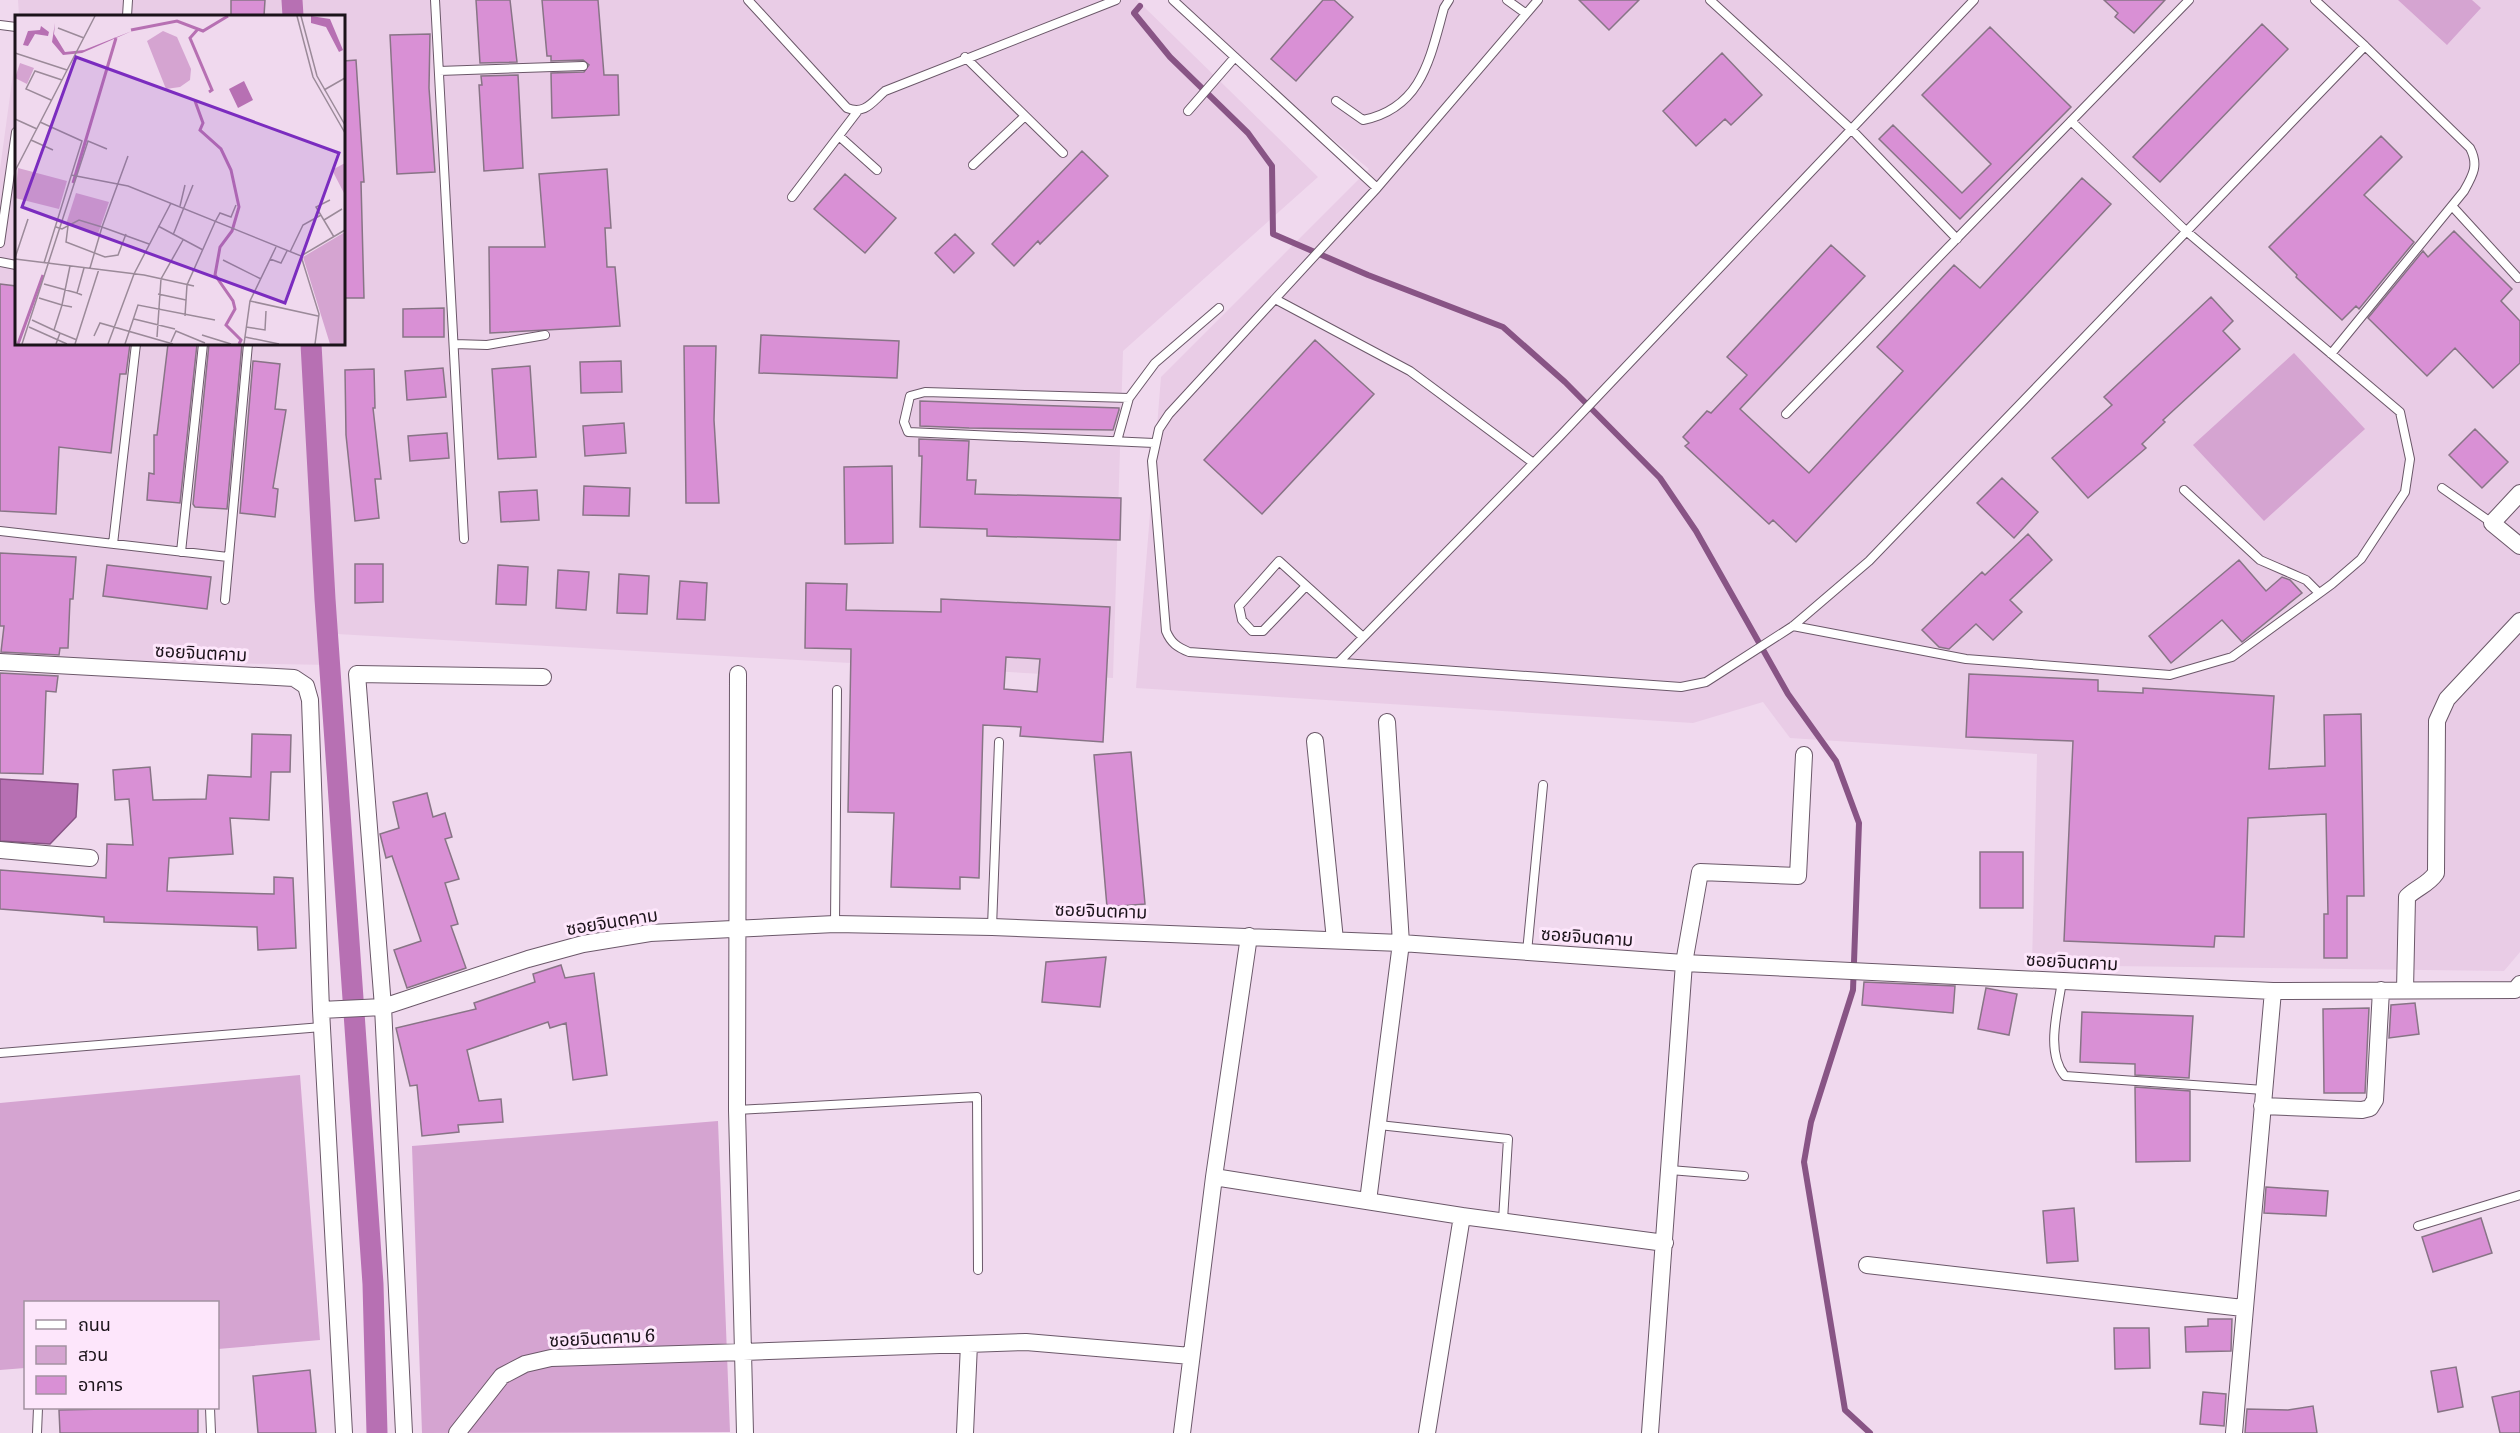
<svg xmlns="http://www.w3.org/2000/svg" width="2520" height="1433" font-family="Literata,'Noto Sans Thai',serif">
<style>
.built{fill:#e9cce6}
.green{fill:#d5a4d1}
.water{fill:#b770b3;stroke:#885485;stroke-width:1.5}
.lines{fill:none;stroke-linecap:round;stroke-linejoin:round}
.stream{stroke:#885485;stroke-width:6}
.canal{stroke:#b770b3;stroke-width:21}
.building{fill:#d990d5;stroke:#887486;stroke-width:1.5;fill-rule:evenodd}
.lane-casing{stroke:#6b5869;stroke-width:10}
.street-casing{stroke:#6b5869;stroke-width:18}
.lane{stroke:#fff;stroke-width:8}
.street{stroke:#fff;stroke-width:16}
.labels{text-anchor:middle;stroke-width:6;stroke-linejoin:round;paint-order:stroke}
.street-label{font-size:18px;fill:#1b131a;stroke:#fde6fb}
.inset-river{fill:none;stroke:#b770b3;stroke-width:3}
.inset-road{fill:none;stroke:#9b8a99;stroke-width:1.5}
.view{fill:#7b2cbf;fill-opacity:0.15;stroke:#7b2cbf;stroke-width:3}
.inset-edge{fill:none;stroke:#1b131a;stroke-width:3}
</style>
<rect width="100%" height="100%" fill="#f0d9ee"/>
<path class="built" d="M18,0h1119l181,177 -195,174 -10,327 -776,-44 -3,31 -334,-5v-491l16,-117v292h328v-328h-325z
M1173,0h1347v952l-16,19 -472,-6 5,-211 -247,-16 -27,-36 -70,21 -557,-35 25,-311 208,-208 -199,-164z"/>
<path class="green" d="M2398,0h74l9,8 -34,37z
M2294,353l71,76 -101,92 -71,-76z
M300,1075l20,265 -102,9v-47h-192l-1,66 -25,2v-267z
M718,1121l12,311 -308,1 -10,-287z"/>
<path class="water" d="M0,779l78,5 -2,33 -26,27 -50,-3z"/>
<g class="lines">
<path class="stream" d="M1140,6l-6,7 36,44 78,76 24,33 1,68 95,41 135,52 62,55 95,96 36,53 92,163 48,67 23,62 -6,167 -42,132 -7,40 41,248 25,23"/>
<path class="canal" d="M292,0l1,16
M311,344l14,255 48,685 4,149"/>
</g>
<path class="building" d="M231,0h34l-1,16h-33z
M476,0h34l7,62 -37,1z
M542,0h56l6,75h14l1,40 -67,3 -1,-45 33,-1 5,-7 -6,-5 -32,1v-5h-4z
M1323,0h11l19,17 -57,64 -25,-22z
M1579,0h60l-30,30z
M2104,0h61l-31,33 -19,-16 3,-4z
M2262,24l26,25 -128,133 -27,-25z
M1990,27l81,80 -111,112 -81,-80 14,-14 69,68 29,-29 -69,-69z
M430,34l-1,54 6,84 -38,2 -7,-139z
M1722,53l40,42 -31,30 -6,-6 -29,27 -33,-35z
M356,60l8,122h-3l3,116h-20v-237z
M518,75l5,93 -39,3 -5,-86h3l-1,-9z
M2381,136l21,21 -38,38 50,47 -55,67 -3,-3 -14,14 -46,-43 1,-2 -28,-28z
M1082,151l26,25 -68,68 -2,-3 -24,25 -22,-22z
M607,169l4,59h-6l2,39h8l5,59 -130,7 -1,-86h56l-6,-73z
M845,174l51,44 -31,35 -51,-44z
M2082,178l29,26 -315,338 -23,-22 -4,4 -84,-78 4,-3 -6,-6 24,-26 4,2 36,-38 -20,-18 104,-112 34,31 -125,133 69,64 94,-102 -26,-24 77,-82 26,23z
M2454,231l58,58 -11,12 19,20v42l-27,25 -38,-40 -28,28 -59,-58 55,-67 5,6z
M955,234l19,19 -20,20 -19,-20z
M0,284l16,2v58h114l-4,30h-6l-9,79 -52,-6 -3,67 -56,-3z
M2211,297l22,24 -10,10 17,18 -77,71 2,2 -23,22 4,4 -58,50 -36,-40 60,-53 -8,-8z
M444,308v29h-41v-28z
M761,335l138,6 -2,37 -138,-5z
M1315,340l59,54 -112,120 -58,-54z
M168,344h29l-17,159 -33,-3 2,-27 5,1v-39h3z
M209,344h33l-15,165 -32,-2 -2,-3z
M684,346h32l-2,74 5,83h-33z
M253,361l27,3 -5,45 11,1 -13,78 5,1 -3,28 -35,-4z
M621,361l1,31 -41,1 -1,-31z
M530,366l6,91 -38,2 -6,-90z
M443,368l3,29 -39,3 -2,-29z
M374,369l1,39h-2l8,71h-6l4,39 -24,3 -9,-86 -1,-65z
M920,401l199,7v2l-6,20 -144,-2 -49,-2z
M624,423l2,30 -41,3 -2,-30z
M2475,429l33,33 -26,26 -33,-33z
M447,433l2,25 -39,3 -2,-25z
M919,439l50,2 -2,39h9l-1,14 146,4 -1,42 -133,-4v-7l-67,-2 2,-71h-3z
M892,466l1,77 -48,1 -1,-77z
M2002,478l36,34 -24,26 -37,-35z
M584,486l46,2 -1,28 -46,-1z
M537,490l2,30 -38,2 -2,-30z
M2028,534l24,26 -42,40 12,12 -29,28 -17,-16 -27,25 -10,-2 -17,-17 60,-58 3,3z
M0,553l76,4 -3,42h-3l-2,49h-8l-1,7 -58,-3 3,-26h-4z
M2239,560l27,31 16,-14 8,3 12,13 -60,49 -20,-22 -51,43 -22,-27z
M355,564h28v38l-28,1z
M107,565l104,12 -4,32 -104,-13z
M498,565l30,2 -2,38 -30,-1z
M558,570l31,2 -3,38 -30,-2z
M619,574l30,2 -2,38 -30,-1z
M680,581l27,2 -2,37 -28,-1z
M806,583l41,1 -1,26 95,2v-13l169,8 -7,135 -83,-6 1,-9 -38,-2 -4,153 -19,-1v12l-69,-2 3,-74 -46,-1 3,-163 -46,-1zM1006,657l34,2 -3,33 -33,-3z
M0,673l58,3 -2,16 -10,-1 -3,83 -43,-1z
M1969,674l129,6v11l45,2v-5l131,8 -5,73 56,-3 -1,-51 37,-1 3,182h-17v62h-23v-44h4l-2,-100 -78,4 -4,119 -29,-1 -1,11 -150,-6 9,-200 -107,-4z
M252,734l39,1 -1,37h-19l-2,48 -39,-2 3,36 -64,4 -2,33 107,3v-17l19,1 3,70 -38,2 -1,-23 -153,-5v-5l-104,-8v-39l106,8 1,-34 26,1 -4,-46 -14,1 -2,-30 37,-3 3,33 53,-1 2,-24 43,2z
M1131,752l14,152 -38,3 -13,-152z
M427,793l6,24 12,-4 7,24 -7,2 14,40 -14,4 13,41 -7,2 15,42 -59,20 -13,-38 27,-9 -29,-85 -6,2 -6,-24 19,-6 -6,-26z
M1980,852h43v56h-43z
M1106,957l-6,50 -58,-5 4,-40z
M561,965l4,13 29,-5 13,102 -34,5 -7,-57 -16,5 -2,-6 -81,28 12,51 22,-2 2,23 -45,3 1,7 -37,4 -5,-51 -7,1 -14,-58 80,-19 -2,-6 61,-21 -2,-8z
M1864,982l91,4 -2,27 -91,-8z
M1986,988l31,6 -8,41 -31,-6z
M2415,1003l4,31 -30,4 2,-33z
M2369,1008l-4,85h-41l-1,-84z
M2082,1012l111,4 -4,62 -54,-3v-11l-55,-2z
M2135,1087l55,4v70l-54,1z
M2266,1187l62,4 -2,25 -62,-3z
M2074,1208l4,53 -31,2 -4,-52z
M2481,1218l11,35 -59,19 -11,-35z
M2208,1319h24l-1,32 -45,1 -1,-25 23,-1z
M2114,1328h35l1,40 -35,1z
M2456,1367l7,40 -25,5 -7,-41z
M310,1370l6,63h-58l-5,-57z
M2520,1391v42h-20l-8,-36z
M2203,1392l23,2 -2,32 -24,-2z
M2313,1406l4,27h-72l2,-24 41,1z
M198,1407v26h-138l-1,-23z"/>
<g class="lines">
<g class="lane-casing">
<path id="lane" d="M435,0l29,539
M748,0l99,108c18,7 25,-6 38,-17l231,-91
M1173,0l204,188
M1507,0l18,13
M1538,0l-161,188 -208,226 -10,15 -7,32 14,170c5,12 11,16 23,21l492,35 25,-5 87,-56 76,-65 496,-515 -50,-46
M1710,0l142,130 105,109
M127,16l1,-16
M0,25l16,2
M965,57l98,96
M439,71l144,-5
M1336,101l27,19c59,-12 67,-62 81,-112l5,-8
M1188,111l47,-54
M839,136l38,34
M973,165l52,-49
M792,197l65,-85
M2452,206l66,72
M0,243l16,-111
M0,262l16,3
M1275,299l135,72 122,91
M454,344l33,1 58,-10
M2331,354l133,-163c9,-16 15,-26 6,-43l-105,-102
M1129,398l-204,-6 -15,4 -6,26 4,10 246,11
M1786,414l403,-414
M1117,441l12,-43 26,-35 64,-55
M2442,488l50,35
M2184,490l76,70 46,20 13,13
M0,531l228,26
M113,544l23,-200
M181,552l22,-208
M1306,586l-43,45h-11l-10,-11 -3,-14 40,-45 84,76
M225,600l23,-256
M1793,626l173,33 204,16 62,-18 100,-73 29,-25 44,-67 5,-33 -10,-47 -214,-181 -115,-110
M1339,662l222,-227 413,-435
M835,924l2,-234
M992,927l7,-185
M1527,952l16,-167
M2062,981c-4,29 -17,71 3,95l199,14
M0,1053l322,-26
M737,1110l240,-13 1,173
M1379,1125l129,14 -5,81
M1670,1170l74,6
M2418,1226l102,-31
M210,1408l1,25
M37,1433l1,-25"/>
</g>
<g class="street-casing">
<path id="street" d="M2520,493l-28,30 28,23
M0,662l294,16 12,8 4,14 11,310 23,423
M1315,741l20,199
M0,850l90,8
M2405,990l2,-93c10,-10 21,-12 29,-24l1,-152 10,-22 73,-78
M321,1010l62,-3 145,-48 55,-15 67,-11 185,-9 157,3 409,16 283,20 589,28 242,-1 5,-6
M2262,1106l100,4 8,-2 5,-8 6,-110
M1214,1177l248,39 203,27
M1368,1201l33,-258 -14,-221
M1867,1265l376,43
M404,1433l-21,-426 -26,-333 186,3
M457,1433l45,-57 23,-12 26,-6 192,-6 -6,-242 1,-436
M745,1433l-2,-81 283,-10 165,14
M965,1433l4,-89
M1182,1433l32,-256 35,-241
M1427,1433l35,-217
M1650,1433l34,-470 16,-91 98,4 6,-121
M2234,1433l39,-442"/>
</g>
<use href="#lane" class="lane"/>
<use href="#street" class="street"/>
</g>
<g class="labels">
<g class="street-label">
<text transform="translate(201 653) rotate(3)" y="6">ซอยจินตคาม</text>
<text transform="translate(1101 911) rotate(2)" y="6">ซอยจินตคาม</text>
<text transform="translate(612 922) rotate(-9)" y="6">ซอยจินตคาม</text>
<text transform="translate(1587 937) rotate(4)" y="6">ซอยจินตคาม</text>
<text transform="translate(2072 962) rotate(3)" y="6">ซอยจินตคาม</text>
<text transform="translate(602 1338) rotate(-3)" y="6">ซอยจินตคาม 6</text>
</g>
</g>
<g transform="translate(15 15)">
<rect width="330" height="330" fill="#f0d9ee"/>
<path d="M148,16l14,6 14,32 -1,11 -10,7 -14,2 -19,-48zM5,48l14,5 -7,16 -12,-6zM330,148v32l-13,-25zM3,153l49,13 -8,28 -44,-11zM61,178l33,9 -11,32 -32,-10zM330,217v112h-15l-27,-87z" fill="#d5a4d1"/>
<path d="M296,1l19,3 13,31 -4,2 -13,-25 -15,-4zM40,8l-1,11 11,18 19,-2 48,-19 -50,22 -19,2 -11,-13zM26,11l8,6 -1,4 -13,-2 -7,12 -5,-1 5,-14 12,-1zM229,66l9,19 -15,8 -9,-19z" fill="#b770b3"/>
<path class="inset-river" d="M183,14l-8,9 22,52 -3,2M116,15l46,-9 26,10 25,-15M180,86l8,22 -3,7 21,19 10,21 8,37 -7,24 -12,16 -5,28 18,26 2,8 -9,16 15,15 -2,4M58,168l43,-145M3,329l25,-69"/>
<path class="inset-road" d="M282,1l16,61 32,56M286,1l16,60 28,49M43,13l26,10M0,38l52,17M309,75l21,-12M36,85l-25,-11 9,-18 27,9M0,104l22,10M25,107l42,19 -38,122M16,125l22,10M0,156l80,-155M56,160l57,11 173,70 44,-26M315,185l-14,7 18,30M165,191l5,-21M309,205l18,-11M53,211l-2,16 39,15 13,-2 8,-21M143,211l45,24M41,212l6,2 17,-9 23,7 26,-71M158,220l20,-50M275,237l13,-27 18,-10M286,241l18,58 -4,30M0,243l13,-39M0,244l129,16 50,11M255,244l11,4 6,-12M208,245l38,19M75,253l12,-41 47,17M29,269l33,9M143,279l28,6M67,280l-5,-2 7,-25M24,283l23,7 8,-39M235,286l68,15M170,301l2,-31 28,-63 5,-9 11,4 5,-12M119,304l41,10M17,305l28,13M14,312l38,17M231,312l19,3 1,-19M39,315l8,-25 10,2M187,320l29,9M79,321l6,-13 73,21M142,322l4,-58 22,-39M230,322l34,7M156,327l5,-11 29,12M7,329l66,-203 19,8M41,329l4,-11 17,7M60,329l24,-75M93,329l26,-70 37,-71M110,329l13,-39 77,15M229,329l6,-43 26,-54"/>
<path class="view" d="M61,42l263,96 -54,150 -263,-96z"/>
<rect width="330" height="330" class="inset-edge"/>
</g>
<rect x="24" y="1301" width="195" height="108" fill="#fde6fb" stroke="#a392a1" stroke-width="1.5"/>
<rect x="36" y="1320" width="30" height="9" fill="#ffffff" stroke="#a392a1" stroke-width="1.5"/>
<text x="78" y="1331" font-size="18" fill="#1b131a">ถนน</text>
<rect x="36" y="1346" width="30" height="18" fill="#d5a4d1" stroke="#a392a1" stroke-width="1.5"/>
<text x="78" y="1361" font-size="18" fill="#1b131a">สวน</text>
<rect x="36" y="1376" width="30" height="18" fill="#d990d5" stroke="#a392a1" stroke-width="1.5"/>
<text x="78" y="1391" font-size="18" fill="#1b131a">อาคาร</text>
</svg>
